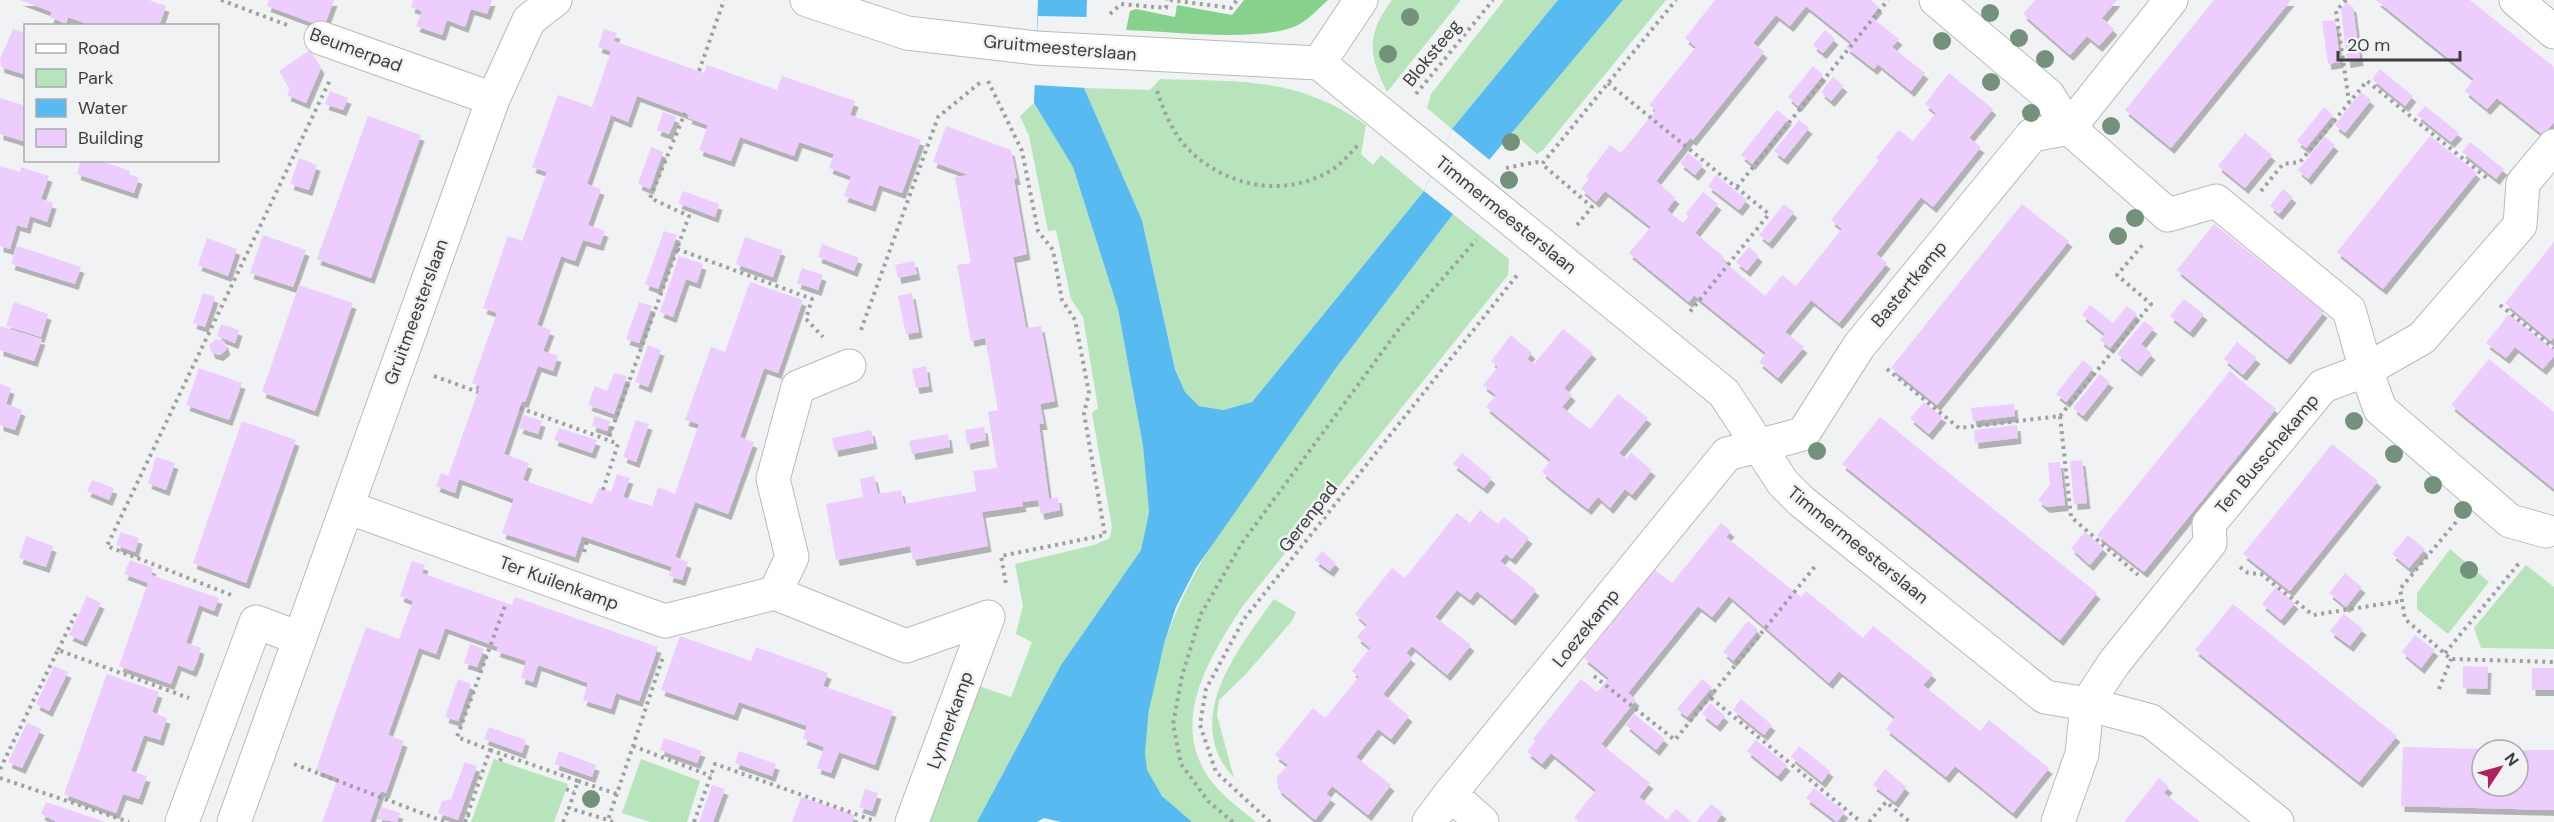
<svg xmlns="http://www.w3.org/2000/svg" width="2554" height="822" font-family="'DM Sans',sans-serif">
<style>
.green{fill:#b7e4ba}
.forest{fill:#86d28d}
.water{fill:#57bbf2}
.pier{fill:#f1f2f4}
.building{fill:#edcdfd;filter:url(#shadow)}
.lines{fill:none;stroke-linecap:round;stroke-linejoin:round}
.minor-casing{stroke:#b9babb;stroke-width:35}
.path{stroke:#9fa0a1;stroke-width:4;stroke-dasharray:3 4.5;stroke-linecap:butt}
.minor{stroke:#fff;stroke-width:33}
.tree{fill:#74927b}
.labels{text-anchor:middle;stroke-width:5;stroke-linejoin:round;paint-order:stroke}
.street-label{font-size:18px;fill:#3d3d3e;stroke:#f1f2f4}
</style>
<defs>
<filter id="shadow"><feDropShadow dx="3.5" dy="6" stdDeviation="0" flood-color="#0004"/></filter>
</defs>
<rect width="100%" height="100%" fill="#f1f2f4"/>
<path class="green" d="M1392,0h69l-74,92c-19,-38 -21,-57 5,-92z
M1504,0h54l-106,129 -25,-21 4,-14z
M1623,0h43l-123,150 -6,4 -25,-22z
M1160,79c81,3 136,-3 206,46l-5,29 12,11 8,-10 43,36 -172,211 -29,8 -24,-4 -14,-14 -10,-24 -33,-148 -58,-132 66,2z
M1034,103l39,64 45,142 25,137 6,66 -8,38 -80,115 -84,157h-47l46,-137 35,12 21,-55 -16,-8 7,-28 -8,-42 79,-19 16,-7 2,-11 -20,-114 6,-5 -15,-91 -12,-18 -15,-69 -8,1 -19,-95 -9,-20z
M1453,214l56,45 -1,16 -266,332c-32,50 -73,113 -33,171 12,17 31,31 47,44h-64c-18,-14 -36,-29 -45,-51 -5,-15 0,-34 1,-49 12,-120 75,-196 142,-290 52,-74 108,-146 163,-218z
M2450,549l39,33 -41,52 -31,-25v-16z
M2526,565l28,22v62l-73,-1 -7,-20z
M1274,599l22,13 -4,9 -47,54 -26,25 -2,15 17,63c-54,-58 5,-130 40,-179z
M494,759l74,25 -14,38h-83z
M641,759l59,22 -13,41h-37l-28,-9z"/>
<path class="forest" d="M1244,0h84c-9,8 -21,21 -32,26 -41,17 -125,5 -170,4l4,-19 6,-2 39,8 2,-12 55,10z"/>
<path class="water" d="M1038,0h49l-3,88 58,132 33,149 10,23 14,14 24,4 29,-8 172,-211 28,-62 106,-129h65l-134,160 -36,54 -117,154 -140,200 -20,39 -12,37 -15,66 -4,43 2,17 15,26 30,26h-131l-17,-4 -7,4h-60l84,-157 80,-115 8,-38 -6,-66 -25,-137 -45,-142 -39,-64z"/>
<path class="pier" d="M1038,16l49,1v71l-53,-3z
M1452,129l40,33 -39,52 -29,-23z"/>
<path class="building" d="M20,0h129l17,6 -7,20h-66l-25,-9 -2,7 -16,-7 2,-5z
M269,0h65l-10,27 -57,-21z
M413,0h79l-5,14 -16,-5 -6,18 -18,-7 -5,15 -26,-9 6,-15 -11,-4z
M1715,0h156l8,7 -8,10 28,22 -7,8 33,26 -14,18 -33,-27 -4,5 -13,-10 -15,-12 5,-5 -45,-36 -16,20 -14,-11 -23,28 11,9 -71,88 -3,-2 -34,43 20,17 -9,12 16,13 5,-6 -2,-4 17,-21 15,12 -23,29 29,24 -2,3 43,36 17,-21 14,11 46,-57 -11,-9 48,-60 -3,-2 23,-28 14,11 23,-28 -11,-9 24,-31 44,36 -24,29 12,9 -48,60 -12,-10 -45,57 11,9 -48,60 -28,-23 -26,32 19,15 -26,31 -19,-16 7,-9 -72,-58 -5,7 -60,-49 22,-26 -46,-36 -9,11 -15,-13 8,-10 -3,-3 24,-31 11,8 35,-43 -7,-5 47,-58 -11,-9z
M2035,0h82l-15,18 12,11 -15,17 -12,-10 -17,19 -47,-41z
M2214,0h77l-120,148 -46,-38z
M2376,0h94l84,67v55l-11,13 -46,-37 -10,11 -22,-18 9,-12z
M2347,2l6,5 7,53 -13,2 -6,-53z
M2335,20l5,42 -12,2 -6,-43z
M13,29l13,4v42l-25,-8 -1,-8z
M604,29l13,4 -3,8 90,32 3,-8 70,25 5,-14 73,25 -5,14 71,25 -19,53 -23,-8 -7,21 -28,-10 7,-20 -22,-8 5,-14 -35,-12 -5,14 -54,-19 -9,24 -32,-11 9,-25 -20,-7 1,-3 -52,-19 -9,26 -17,-7 -24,69 14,5 -13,36 17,6 -5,14 -17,-5 -8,21 -14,-5 -24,69 14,5 -8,21 15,5 -5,15 -15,-5 -13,36 -3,-1 -18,53 25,9 -6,17 69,24 7,-16 12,4 6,-18 13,4 -7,19 29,9 6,-19 17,7 24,-70 -14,-4 26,-73 14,5 25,-70 53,18 -25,73 -14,-5 -24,69 14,5 -26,72 -33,-12 -20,55 13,5 -6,18 -13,-4 3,-9 -90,-31 -7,21 -73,-24 12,-34 -55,-20 -4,14 -19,-7 5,-13 7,3 32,-90 -8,-3 25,-70 -14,-5 25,-72 14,5 25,-69 -15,-5 26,-72 34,12 19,-56 -13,-4z
M1825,30l10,9 -12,14 -10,-8z
M310,50l11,18 -15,35 -19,-8 3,-7 -11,-17z
M1813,66l10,9 -25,31 -10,-9z
M2380,69l33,27 -8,10 -33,-27z
M1833,77l11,9 -13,15 -10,-9z
M330,91l18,7 -5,12 -18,-6z
M2361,92l10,8 -26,33 -10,-8z
M0,98l26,8v36l-26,-8z
M2425,106l34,27 -8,9 -34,-27z
M2324,107l9,8 -27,33 -9,-7z
M1777,110l11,9 -36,45 -11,-9z
M663,112l13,5 -7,17 -12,-4z
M368,116l53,19 -50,143 -54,-19z
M1799,120l10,8 -25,31 -10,-8z
M946,126l65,24 6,29h-3l13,75 -14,3 13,71 15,-2 14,75 -15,3 4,20h-5l10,75 9,-2 2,13 -19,4 -3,-14 -16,2 1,4 -41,6 6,34 -75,14 -3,-14 -74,14 -10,-56 37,-7 -3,-18 14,-3 4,18 23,-4 3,14 72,-13 -3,-20 24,-3 -9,-56 10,-2 -13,-72 -14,3 -14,-76 14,-2 -16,-86 14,-2 -36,-13z
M2245,133l27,22 -27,33 -27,-22z
M2430,136l47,37 -94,116 -46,-37z
M2325,137l10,8 -27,34 -10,-9z
M2470,142l34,27 -8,10 -34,-27z
M651,147l12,5 -13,37 -12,-5z
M1688,153l15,12 -8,10 -15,-12z
M299,158l18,7 -8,25 -19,-6z
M81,160h17l32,11 -1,3 10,4 -5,15 -57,-19z
M0,166l20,6 1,-5 28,9 -8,23 12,4 -6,19 -17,-6 -3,12 -10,-3 -7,24 -10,-3z
M1716,175l31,25 -8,10 -31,-24z
M2283,189l10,8 -14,17 -9,-8z
M683,191l36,13 -4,13 -37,-14z
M1784,204l10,8 -25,31 -10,-8z
M2022,204l47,37 -132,164 -46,-37z
M2214,224l110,88 -37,47 -110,-89z
M664,231l13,4 -19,54 -13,-5z
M263,235l43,15 -13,37 -43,-14z
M745,237l37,13 -9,27 -37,-13z
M207,238l30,11 -9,27 -30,-11z
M2554,242v95l-3,4 -46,-38z
M822,244l37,14 -5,13 -36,-14z
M17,246l64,21 -6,17 -64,-20z
M1749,247l10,9 -12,15 -11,-9z
M679,256l24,8 -6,19 -11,-4 -13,38 -13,-5z
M914,261l3,13 -19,4 -3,-13z
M802,268l21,7 -5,15 -21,-7z
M299,285l54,18 -38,108 -53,-19z
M203,293l12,4 -10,30 -12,-4z
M912,293l7,39 -13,2 -8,-38z
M2184,299l20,15 -14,18 -20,-16z
M14,302l34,12 -7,23 -35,-11z
M639,302l13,4 -13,37 -13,-4z
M2090,305l23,18 14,-17 10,8 -27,34 -10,-8 5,-6 -23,-19z
M2509,314l45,36v6l-11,13 -28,-22 -9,11 -20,-15z
M2144,321l10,7 -13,16 11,10 -14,17 -21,-17z
M221,324l18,6 -4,13 -18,-7z
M0,326l42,13 -8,22 -34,-11z
M1563,329l30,24 -29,35 8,7 -10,12 28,22 28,-35 30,24 -29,35 7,6 5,-6 21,17 -20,25 -7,-6 -15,19 -12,-11 -10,12 -23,-18 -23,-19 9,-12 -65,-53 10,-12 -13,-10 15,-18 -7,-6 20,-26 21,18 -5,6 7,5z
M216,339l8,2 3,8 -7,6 -8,-2 -3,-8z
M2237,342l20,16 -14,17 -19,-16z
M648,345l13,5 -13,37 -13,-5z
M2489,359l65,53v77l-103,-84z
M2083,360l10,8 -27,34 -10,-8z
M926,366l3,20 -13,2 -4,-19z
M199,368l43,15 -13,37 -43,-15z
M2230,371l46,38 -132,163 -47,-37z
M614,373l13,3 -13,38 -26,-9 7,-19 12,5z
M2100,374l10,8 -27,34 -10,-8z
M0,384l11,4 -5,16 16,6 -7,20 -15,-5z
M1924,402l19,15 -14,17 -19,-16z
M2014,404l1,12 -42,5 -2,-13z
M524,415l18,6 -4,13 -19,-6z
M595,416l15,5 -3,10 -15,-5z
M1880,417l217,176 -37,47 -218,-176z
M636,420l13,4 -13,38 -13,-5z
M242,421l54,19 -50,143 -53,-20z
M2017,425l1,13 -43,5 -1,-13z
M984,427l2,13 -19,4 -2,-14z
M559,428l38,12 -5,13 -38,-13z
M871,430l3,13 -39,8 -3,-13z
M948,434l2,13 -38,7 -3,-13z
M2332,444l46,37 -88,110 -47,-37z
M1462,453l30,25 -8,10 -31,-24z
M156,457l19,6 -9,27 -18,-7z
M2082,460l5,43 -13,1 -4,-43z
M2060,462l5,43 -19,2 -8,-7 12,-15 -2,-22z
M92,480l22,8 -5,12 -22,-9z
M1480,510l18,14 6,-7 25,21 -17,21 -6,-5 -6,7 36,29 -24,30 -35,-29 -7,9 -13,-10 -22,27 36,28 -24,30 -35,-29 -6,7 6,5 -29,36 26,22 -18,23 -13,-10 -22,28 35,28 -23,30 -36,-29 -6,8 6,4 -17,22 -37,-31 -1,-12 11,-12 -13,-10 38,-47 12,10 34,-41 -7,-6 18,-23 -13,-11 10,-12 -12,-11 37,-46 13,10 52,-65 13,10z
M1721,523l10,8 -5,6 75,60 5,-6 57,47 10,-12 60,48 -10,11 57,46 9,-11 60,48 -36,45 -58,-47 -9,11 -60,-48 9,-12 -56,-46 -10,12 -100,-87 -17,21 -14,-11 -70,87 8,7 -35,44 49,39 -11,14 28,23 9,-11 16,13h-113l-5,-4 22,-28 -45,-37 -9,11 -15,-12 8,-11 -2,-2 48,-60 16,13 12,-14 -25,-20 71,-88 17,13z
M121,532l18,6 -4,14 -19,-7z
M2085,532l19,16 -14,17 -19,-17z
M2408,535l17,14 -16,19 -17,-14z
M26,536l27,10 -7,21 -27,-9z
M1322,551l14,12 -6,8 -15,-11z
M130,560l23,8 -2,7 68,23 -5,13 -15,-6 -13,38 15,5 -3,11 -5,12 -15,-6 -7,19 -52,-18 29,-83 -24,-9z
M412,561l13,4 -3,8 36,13 54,19 3,-8 143,50 -19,54 -23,-8 -5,16 -28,-9 5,-17 -50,-18 -5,17 -12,-4 5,-17 -30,-10 2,-4 -53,-19 -9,26 -17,-6 -31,87 16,6 -18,52 -5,-2 -11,31h-48l16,-44 -22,-8 12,-36 38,-107 33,12 14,-38 -13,-5z
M2345,573l17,14 -16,20 -17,-14z
M2276,587l19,16 -14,17 -19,-16z
M87,596l14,7 -18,38 -14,-6z
M2233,604l164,132 -38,46 -164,-132z
M2344,614l19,15 -13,17 -20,-15z
M1748,621l10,9 -25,31 -10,-9z
M2415,635l20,15 -14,18 -19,-16z
M680,636l71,25 5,-14 72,26 -5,13 70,25 -18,54 -36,-13 -8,21 -14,-5 7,-21 -21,-8 4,-13 -68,-24 -5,13 -73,-25z
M470,644l14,5 -7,18 -13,-4z
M54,666l14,6 -19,39 -13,-7z
M2463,666l25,1 -1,22 -24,-1z
M2532,668h22v22h-22z
M107,674l52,18 -7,20 15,6 -7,22 -16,-5 -13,36 16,5 -8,23 -16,-5 -7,19 -52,-19z
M458,679l13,5 -13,37 -13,-4z
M1702,679l10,8 -25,30 -10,-8z
M1741,699l31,26 -8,10 -31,-25z
M1710,703l15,13 -8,10 -15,-12z
M1634,714l31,25 -9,11 -30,-25z
M27,723l14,6 -19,39 -14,-6z
M489,727l37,13 -4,13 -38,-14z
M664,738l38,13 -5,12 -37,-13z
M1756,740l31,25 -9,11 -31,-25z
M1799,746l31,25 -8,11 -31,-25z
M2403,747l79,2v37h36v-36h36v60l-153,-4z
M559,751l37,14 -4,12 -37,-13z
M739,751l37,13 -4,12 -37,-13z
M465,762l12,4 -19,54 -20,-7 4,-12 9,-2z
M1885,769l21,18 -11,15 -22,-17z
M2159,778l10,9 -5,6 36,29h-76z
M712,785l13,4 -7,19 -5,14h-14z
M1814,788l31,24 -8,10 -31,-24z
M865,789l13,4 -6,18 -13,-4z
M801,797l54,18 -3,7h-60z
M46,802l59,20h-48l-16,-8z
M1711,804l12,9 -7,9h-20z
M382,807l18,6 -3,9 -20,-3z"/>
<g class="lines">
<g class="minor-casing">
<path id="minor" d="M807,0l100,33 129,15 283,15
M1936,0l112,95 21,33 99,87 48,-14 133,109 17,60 14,39 130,112 36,10
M2516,0l38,32
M321,38l172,61
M1319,63l405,330 59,90 18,18 244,196 42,7 64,17 126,101
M1319,63l42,-63
M347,507l318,114 110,-28 131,53 82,-29
M775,593l17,-36 -19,-78 25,-92 51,-21
M182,822l74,-200 43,16
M234,822l259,-723 36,-79 26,-20
M912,822l76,-205
M1429,822l21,-28
M1482,822l-32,-28 277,-340 76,-20 56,-88 173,-211 37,-7 102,-128
M2058,822l24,-68 5,-50 27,-41 96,-120 -1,-19 114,-138 43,-16 56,-32 98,-113 3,-42 31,-37"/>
</g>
<path class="path" d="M221,0l66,25
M1170,0l61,8 6,-8
M2346,0l-10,11 13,91
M1110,14l11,-10 45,4 1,-8
M699,71l25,-71
M988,81l34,70 16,80 15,19 9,50 13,20 14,73 -5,20 21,122 -104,21 5,28
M1608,83l161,131 -80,99
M1157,91c7,20 15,41 30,57 37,38 95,51 143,23 11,-6 21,-19 30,-28
M1416,94l77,-94
M1506,168l30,-6 6,2
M1737,187l151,-187
M2261,191l22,-27 17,-2 67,-81 120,97
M1577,225l15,-18 -50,-43 134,-164
M677,249l135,50 -6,20 17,18
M2500,305l54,43
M861,330l77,-213 44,-36
M1887,369l72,59 101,-12 11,101 67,58
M434,376l44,16
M520,408l88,32 81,-224 -39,-18 35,-85
M2060,416l91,-112 -34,-29 27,-32
M603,490l15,-46 -10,-4
M2456,522l-56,67 5,30 46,40 103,3
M584,552l4,-14
M2240,567l8,6 13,1 52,41 89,-14
M231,595l-124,-49 223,-466
M58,650l18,-37
M2445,653l75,-91
M1594,676l81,64 142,-176
M2439,689l12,-30
M1711,698l150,124
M633,746l78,30
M490,750l88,31 -9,27 39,12
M500,761l3,-6
M294,764l151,58
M0,769l58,-119 131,48
M0,778l129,44
M578,781l39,13
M566,789l8,3
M467,815l6,2
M465,822l25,-72 -33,-13 49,-134
M563,822l6,-14
M613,822l-5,-2 55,-163
M694,822l21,-58 160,57
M1233,822l-25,-21 -27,-37 -8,-40 9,-48 19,-62 41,-71 157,-214 77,-89
M1270,822l-54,-50 -16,-47 6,-36 38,-70 274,-345
M1869,822l17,-20 24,20"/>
<use href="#minor" class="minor"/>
</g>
<g class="tree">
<circle cx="1990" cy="13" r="9"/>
<circle cx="1410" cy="17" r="9"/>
<circle cx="2019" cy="38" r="9"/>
<circle cx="1942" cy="41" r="9"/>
<circle cx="1388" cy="54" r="9"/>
<circle cx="2045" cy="59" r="9"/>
<circle cx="1991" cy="82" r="9"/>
<circle cx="2031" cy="113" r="9"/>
<circle cx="2111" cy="126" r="9"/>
<circle cx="1511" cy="142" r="9"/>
<circle cx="1509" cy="180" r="9"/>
<circle cx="2135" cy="218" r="9"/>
<circle cx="2118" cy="236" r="9"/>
<circle cx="2354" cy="421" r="9"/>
<circle cx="1817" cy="451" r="9"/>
<circle cx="2394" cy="454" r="9"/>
<circle cx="2433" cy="485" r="9"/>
<circle cx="2463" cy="510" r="9"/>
<circle cx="2469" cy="570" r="9"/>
<circle cx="591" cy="799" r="9"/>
</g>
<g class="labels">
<g class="street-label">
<text transform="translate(1060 48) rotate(5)" y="6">Gruitmeesterslaan</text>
<text transform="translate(356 50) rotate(20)" y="6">Beumerpad</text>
<text transform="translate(1432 53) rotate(-51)" y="6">Bloksteeg</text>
<text transform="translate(1506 215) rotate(39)" y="6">Timmermeesterslaan</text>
<text transform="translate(1909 284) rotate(-50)" y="6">Bastertkamp</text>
<text transform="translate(416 312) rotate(-70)" y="6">Gruitmeesterslaan</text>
<text transform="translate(2267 454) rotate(-50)" y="6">Ten Busschekamp</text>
<text transform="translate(1308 517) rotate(-52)" y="6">Gerenpad</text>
<text transform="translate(1858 545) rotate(39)" y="6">Timmermeesterslaan</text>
<text transform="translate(559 583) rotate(20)" y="6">Ter Kuilenkamp</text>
<text transform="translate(1586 628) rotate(-51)" y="6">Loezekamp</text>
<text transform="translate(950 720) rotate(-70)" y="6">Lynnerkamp</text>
</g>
</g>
<rect x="24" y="24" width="195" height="138" fill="#f1f2f4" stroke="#a9aaab" stroke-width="1.5"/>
<rect x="36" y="44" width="30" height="9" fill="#ffffff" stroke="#a9aaab" stroke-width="1.5"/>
<text x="78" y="54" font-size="18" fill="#3d3d3e">Road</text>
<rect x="36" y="69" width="30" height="18" fill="#b7e4ba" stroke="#a9aaab" stroke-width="1.5"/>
<text x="78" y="84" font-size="18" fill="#3d3d3e">Park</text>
<rect x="36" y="99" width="30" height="18" fill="#57bbf2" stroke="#a9aaab" stroke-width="1.5"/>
<text x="78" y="114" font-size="18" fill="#3d3d3e">Water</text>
<rect x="36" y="129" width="30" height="18" fill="#edcdfd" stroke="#a9aaab" stroke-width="1.5"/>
<text x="78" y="144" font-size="18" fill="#3d3d3e">Building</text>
<g transform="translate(2500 768) rotate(54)"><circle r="28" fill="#f1f2f4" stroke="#a9aaab" stroke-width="1.5"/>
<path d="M0-4.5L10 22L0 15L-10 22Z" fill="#af225e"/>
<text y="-9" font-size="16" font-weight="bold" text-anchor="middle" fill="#3d3d3e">N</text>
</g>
<path d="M2338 51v9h122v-9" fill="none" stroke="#3d3d3e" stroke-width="3"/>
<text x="2347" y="51" font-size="18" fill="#3d3d3e" stroke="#f1f2f4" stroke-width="4.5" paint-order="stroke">20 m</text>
</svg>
